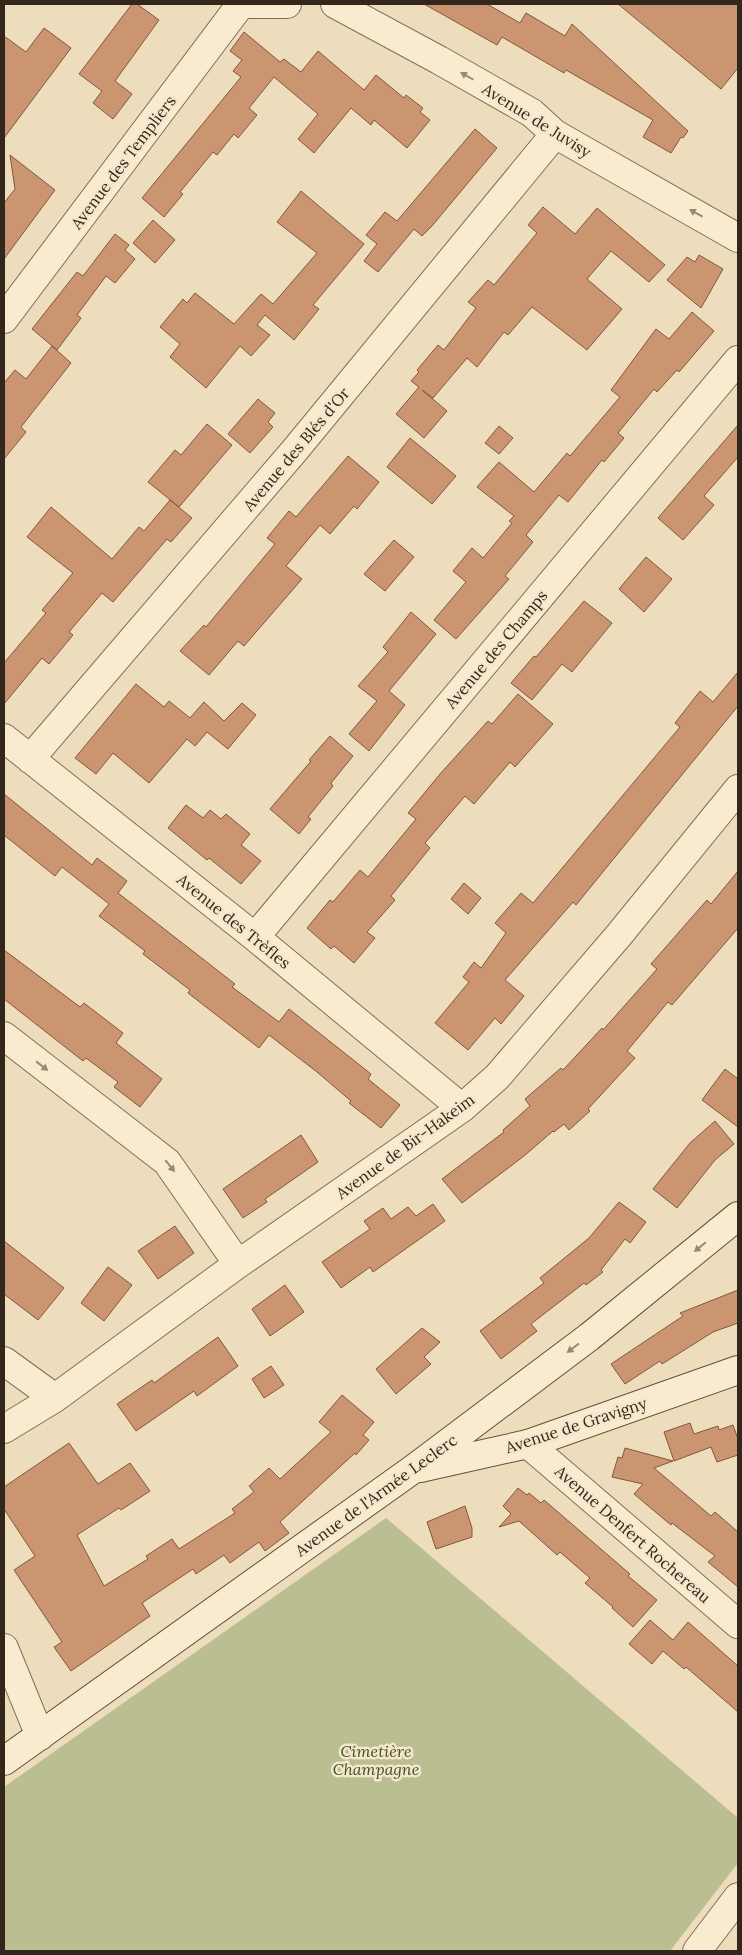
<svg xmlns="http://www.w3.org/2000/svg" width="742" height="1955" font-family="Lora,serif">
<style>
.cemetery{fill:#babe91}
.building{fill:#cb9572;stroke:#83573c}
.lines{fill:none;stroke-linecap:round;stroke-linejoin:round}
.street-casing{stroke:#846e56;stroke-width:30}
.secondary-casing{stroke:#654f3a;stroke-width:30}
.street{stroke:#f8ebcf;stroke-width:28}
.secondary{stroke:#f8ebcf;stroke-width:28}
.oneway{fill:#968875}
.labels{text-anchor:middle;stroke-width:5;stroke-linejoin:round;paint-order:stroke}
.street-label{font-size:16px;fill:#33261b;stroke:#f4e8cc}
.park-label{font-size:16px;font-style:italic;fill:#454f22;stroke:#f4e8cc}
</style>
<rect width="100%" height="100%" fill="#edddbc"/>
<path class="cemetery" d="M386,1518l352,300v45l-68,88h-666v-164z"/>
<path class="building" d="M132,4h5l22,16 -44,61 17,13 -19,25 -20,-16 9,-12 -23,-17z
M424,4h63l33,19 6,-10 39,23 7,-12 116,107 -5,7 -2,-1 -10,16 -28,-16 10,-17 -87,-50 -2,3 -62,-36 -5,8z
M618,4h120v64l-17,21z
M44,28l27,20 -67,90v-102l22,16z
M244,32l36,30 4,-3 17,13 17,-21 46,39 12,-15 28,23 2,-3 17,13 -3,4 10,8 -23,28 -33,-28 -3,5 -20,-17 -37,45 -16,-14 20,-25 -44,-37 -25,31 8,7 -19,23 -4,-4 -17,21 -4,-3 -33,40 3,2 -19,23 -22,-19 99,-121 -8,-6 9,-11 -12,-9z
M475,129l22,19 -65,78 -10,10 -8,-7 -36,43 -14,-11 13,-17 -11,-9 19,-23 12,9z
M10,155l45,35 -51,69v-56l11,-14z
M301,191l63,53 -51,61 6,4 -25,31 -29,-25 -8,10 13,10 -19,21 -11,-10 -34,42 -36,-31 10,-13 -20,-17 23,-28 4,4 8,-10 39,31 27,-30 12,10 44,-51 -40,-31z
M543,207l32,27 22,-26 68,57 -16,17 -38,-31 -24,28 35,30 -35,41 -55,-43 -24,28 -4,-3 -27,35 -10,-9 -34,40 -11,-8 25,21 -23,27 -28,-24 23,-27 -8,-6 8,-9 -2,-2 21,-25 6,5 32,-42 -8,-6 20,-22 6,5 43,-52 -9,-8z
M153,220l22,20 -20,23 -22,-20z
M115,234l14,11 -4,5 10,9 -20,24 -9,-7 -29,39 4,3 -24,32 -25,-21 45,-57 6,4z
M699,255l24,14 -22,39 -34,-28 20,-23 8,5z
M692,312l22,19 -35,41 -2,-2 -20,22 -3,-3 -36,44 6,5 -20,24 -2,-2 -34,42 -9,-7 -33,40 7,7 -28,34 4,3 -53,60 -22,-19 32,-38 -13,-11 19,-23 11,10 29,-35 -3,-2 5,-5 -37,-29 22,-25 35,30 33,-39 3,3 50,-59 -9,-7 45,-61 13,10z
M52,346l19,17 -50,64 5,5 -22,27v-76l11,-13 11,9z
M258,399l17,14 -7,9 5,5 -23,26 -22,-19z
M207,424l25,21 -53,62 -31,-25 27,-32 6,5z
M738,425v32l-34,39 10,9 -31,35 -25,-22z
M499,426l14,12 -14,16 -14,-11z
M410,438l46,38 -24,28 -45,-37z
M348,456l31,26 -22,27 -3,-3 -24,28 -10,-9 -34,41 16,13 -58,67 -6,-5 -29,34 -29,-24 24,-26 2,2 69,-83 -8,-6 22,-27 7,6z
M170,500l22,18 -21,24 -4,-3 -54,63 -11,-9 -33,39 4,3 -24,29 -7,-6 -38,46v-41l42,-50 -4,-3 31,-37 -46,-36 24,-30 61,52 27,-32 5,4z
M394,540l20,17 -29,34 -21,-17z
M646,557l26,22 -28,33 -25,-23z
M584,601l28,22 -40,49 -10,-8 -30,36 -21,-17 23,-27 2,1z
M411,612l25,22 -47,57 16,14 -36,46 -20,-17 28,-33 -19,-15 30,-34 -5,-5z
M738,672v34l-162,199 -3,-3 -68,78 19,16 -23,28 -6,-6 -27,32 -33,-27 34,-41 -6,-5 11,-15 7,6 25,-35 -11,-10 26,-30 12,10 147,-176 -5,-4 25,-32 13,11z
M136,684l28,23 5,-6 21,17 14,-16 20,19 18,-18 14,12 -28,34 -21,-17 -12,14 -8,-7 -38,44 -36,-30 -17,21 -21,-16z
M518,694l35,30 -38,43 -5,-5 -36,42 -9,-8 -40,47 5,5 -39,48 4,4 -28,32 8,6 -21,25 -20,-17 -3,3 -24,-21 23,-28 3,2 27,-32 8,7 48,-58 -8,-6 32,-39 48,-53 4,3z
M330,736l23,20 -22,27 2,3 -25,31 3,2 -12,15 -29,-25 41,-48 -2,-1z
M4,794l88,71 5,-7 30,23 -9,12 117,91 -3,3 47,35 10,-13 82,65 -3,5 32,26 -19,23 -32,-25 2,-2 -34,-29 -48,-37 -10,13 -71,-55 2,-3 -47,-36 2,-3 -46,-35 10,-12 -47,-37 -7,9 -51,-41z
M186,805l17,13 7,-8 11,9 5,-5 24,20 -9,11 20,16 -20,23 -32,-26 -2,2 -39,-32z
M738,871v57l-66,77 -4,-3 -41,49 8,7 -47,51 2,2 -21,19 -5,-6 -10,8 -1,-1 -29,25 -62,47 -20,-24 62,-47 -1,-2 27,-24 -5,-7 36,-31 2,2 39,-42 1,2 54,-61 -6,-5 56,-64 4,4z
M464,883l17,15 -13,16 -17,-15z
M4,950l76,57 4,-4 39,30 -7,10 46,36 -22,28 -26,-20 4,-5 -32,-24 -3,3 -79,-62z
M725,1069l13,10v48l-36,-27z
M715,1121l19,23 -19,16 -38,48 -24,-19 37,-46z
M301,1135l17,27 -53,37 2,3 -24,16 -20,-29z
M619,1202l27,20 -16,21 -5,-4 -24,31 2,2 -17,13 -2,-2 -53,41 6,7 -36,28 -21,-28 64,-48 -4,-5 49,-40z
M433,1204l12,17 -72,51 -3,-5 -29,21 -19,-26 48,-33 -6,-8 19,-13 8,11 17,-12 8,9z
M175,1226l19,27 -36,26 -20,-28z
M4,1241l60,47 -26,32 -34,-26z
M108,1267l24,18 -28,36 -23,-18z
M285,1285l19,27 -34,24 -18,-27z
M738,1290v33l-25,9 -51,32 -2,-3 -35,23 -14,-20 72,-48 -3,-3z
M422,1328l18,14 -16,15 7,7 -35,30 -20,-25z
M218,1337l20,29 -41,30 -3,-5 -58,40 -19,-27 35,-24 2,3z
M271,1366l13,19 -20,13 -12,-19z
M342,1395l32,27 -11,13 6,5 -13,15 -1,-2 -75,69 9,11 -24,18 -6,-9 -29,21 -6,-8 -28,19 -3,-5 -51,34 8,13 -79,55 -17,-24 8,-5 -48,-72 21,-14 -31,-47v-22l65,-44 29,41 32,-21 20,28 -29,19 -2,-2 -42,27 27,51 44,-27 -2,-3 26,-17 7,10 56,-36 -3,-4 22,-17 -5,-6 20,-18 11,11 51,-47 -12,-10z
M690,1423l4,11 24,-8 1,4 14,-5 5,14v16l-21,7 -6,-15 -37,14 -10,-29z
M625,1448l48,13 -19,7 57,48 4,-4 23,20v55l-30,-25 7,-6 -43,-33 -1,2 -37,-31 9,-10 -31,-7 6,-20 4,1z
M518,1488l9,7 2,-2 12,10 3,-3 86,74 -2,2 29,24 -24,27 -21,-19 1,-1 -28,-24 5,-5 -30,-26 -3,3 -38,-34 -20,6 12,-13 -8,-8z
M465,1506l7,22v9l-36,12 -9,-27z
M650,1620l23,20 15,-18 50,44v46l-52,-45 -2,2 -21,-18 -11,13 -23,-20z"/>
<g class="lines">
<g class="street-casing">
<path id="street" d="M248,4h39
M335,4l104,56 93,53 23,21 183,104
M4,319l237,-315
M4,738l251,199 207,171
M30,759l265,-309 260,-316
M255,937l483,-577
M4,1036l163,126 71,102
M4,1361l51,37
M4,1429l51,-31 183,-134 224,-156 35,-31 122,-142 119,-146
M528,1444l210,180
M4,1648l36,88
M697,1951l41,-54"/>
</g>
<g class="secondary-casing">
<path id="secondary" d="M420,1468l108,-24 210,-74
M4,1761l408,-291 177,-133 149,-121"/>
</g>
<use href="#street" class="street"/>
<use href="#secondary" class="secondary"/>
</g>
<defs><path id="oneway-solid" d="M-6-.8H1V-3.2L6.5 0L1 3.2V.8H-6Z" transform="scale(1.25)"/></defs>
<g class="oneway">
<use href="#oneway-solid" transform="translate(467 76) rotate(-150)"/>
<use href="#oneway-solid" transform="translate(696 213) rotate(-151)"/>
<use href="#oneway-solid" transform="translate(42 1066) rotate(38)"/>
<use href="#oneway-solid" transform="translate(170 1166) rotate(51)"/>
<use href="#oneway-solid" transform="translate(700 1247) rotate(141)"/>
<use href="#oneway-solid" transform="translate(573 1348) rotate(143)"/>
</g>
<g class="labels">
<g class="street-label">
<text transform="translate(537 120) rotate(32)" y="6">Avenue de Juvisy</text>
<text transform="translate(123 162) rotate(-53)" y="6">Avenue des Templiers</text>
<text transform="translate(296 449) rotate(-50)" y="6">Avenue des Blés d'Or</text>
<text transform="translate(496 649) rotate(-50)" y="6">Avenue des Champs</text>
<text transform="translate(234 921) rotate(39)" y="6">Avenue des Trèfles</text>
<text transform="translate(405 1146) rotate(-36)" y="6">Avenue de Bir-Hakeim</text>
<text transform="translate(576 1425) rotate(-18)" y="6">Avenue de Gravigny</text>
<text transform="translate(376 1495) rotate(-36)" y="6">Avenue de l'Armée Leclerc</text>
<text transform="translate(633 1534) rotate(41)" y="6">Avenue Denfert Rochereau</text>
</g>
<g class="park-label">
<text x="376" y="1757">Cimetière<tspan x="376" dy="18">Champagne</tspan></text>
</g>
</g>
<rect width="742" height="1955" fill="none" stroke="#33261b" stroke-width="10"/>
</svg>
